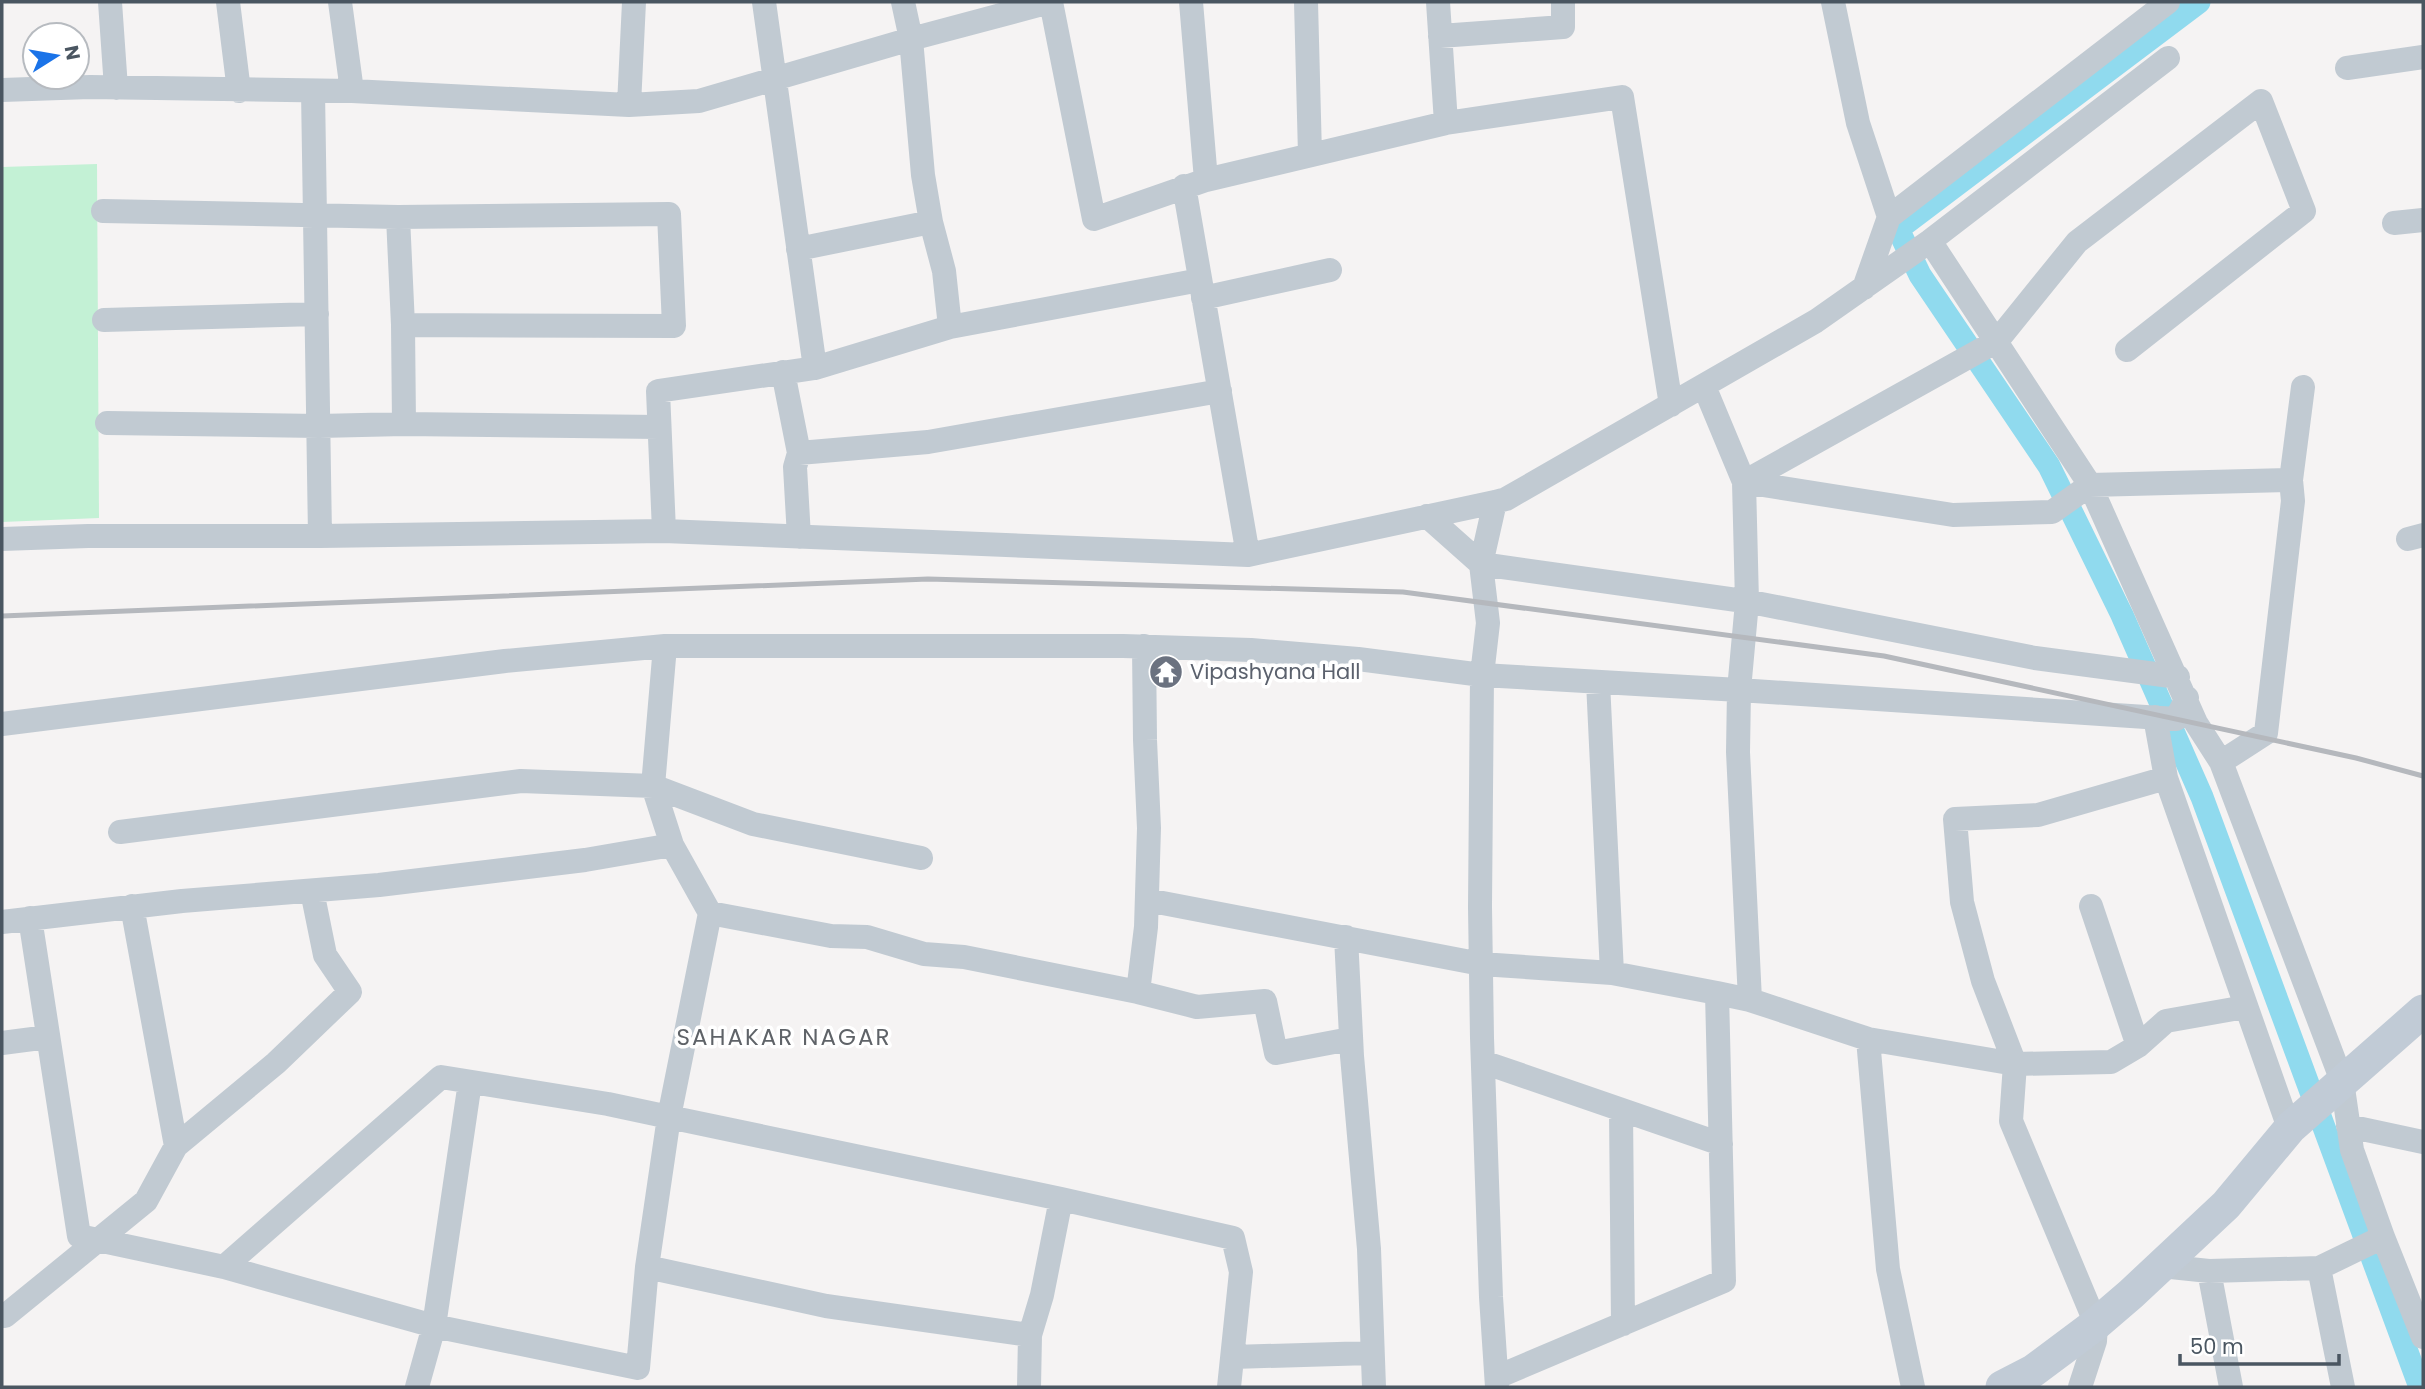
<svg xmlns="http://www.w3.org/2000/svg" width="2425" height="1389" font-family="Poppins,sans-serif">
<style>
.green{fill:#c3f1d5}
.lines{fill:none;stroke-linecap:round;stroke-linejoin:round}
.canal{stroke:#90daee;stroke-width:23}
.street{stroke:#c1cad2;stroke-width:24}
.secondary{stroke:#c1cbd6;stroke-width:33}
.rail{stroke:#b5b8bd;stroke-width:5}
.labels{text-anchor:middle;stroke-width:7;stroke-linejoin:round;paint-order:stroke}
.worship-label{font-size:21px;fill:#5b616d;stroke:#fff;text-anchor:start}
.neighbourhood-label{font-size:23px;letter-spacing:2px;fill:#5f6368;stroke:#fff}
</style>
<rect width="100%" height="100%" fill="#f5f3f3"/>
<path class="green" d="M97,164l2,354 -97,4v-355z"/>
<g class="lines">
<path class="canal" d="M2199,2l-301,227 22,46 129,191 73,149 80,182 218,590"/>
<path class="street" d="M110,2l6,86
M228,2l11,89
M340,2l12,89
M764,2l51,366
M1051,2l43,217 112,-39 240,-57 -8,-121
M1191,2l15,178
M1306,2l4,153
M1833,2l25,121 31,94
M1440,36l123,-9v-25
M2347,68l76,-11
M2,90l88,-3 262,4 277,14 70,-4 212,-62 139,-37
M313,91l7,445
M629,105l5,-103
M1446,123l176,-26 49,308
M1184,186l64,369
M103,211l295,6 271,-3 5,112 -271,-1 1,99 255,3
M398,217l5,108
M2394,223l29,-3
M1930,241l160,244 106,238 25,39 121,319 10,69 31,87 40,100
M798,249l133,-27
M1864,288l25,-71 279,-215
M1203,298l127,-28
M104,320l213,-6
M950,327l250,-47
M2127,350l177,-139 -43,-110 -184,141 -80,99 -253,141 209,33 99,-3 38,-27 201,-5
M783,372l16,81 -4,14 4,70
M1704,386l40,96 3,120 -8,88 437,29 11,-21
M107,423l212,3 85,-2
M799,453l129,-11 292,-51
M1427,516l54,48 14,-62
M664,531l-6,-140 157,-23 135,-41 -6,-56 -13,-49 -8,-47 -12,-136 -8,-37
M2,539l86,-3h232l344,-5 584,24 247,-53 11,-3 310,-178 114,-80 238,-183
M2408,539l15,-4
M665,646l-12,140 19,59 38,68 -41,204 392,82 172,39 8,34 -12,115
M1598,682l14,291 105,20
M2155,717l11,61 123,350
M2,724l503,-63 160,-15h458l128,4 107,9 124,16 257,15 -1,62 12,248 -33,-7 7,288 -227,96
M2221,762l45,-29 27,-232 -2,-21 12,-93
M2166,778l-128,37 -83,4 7,83 21,79 32,83 96,-2 27,-16 28,-25 79,-14
M120,832l401,-51 132,5 100,38 168,34
M1147,900l334,64 131,9
M132,906l44,240
M2091,906l47,140
M710,913l121,23 36,1 57,17 40,3 174,35 59,15 68,-6 11,52 74,-14
M30,918l49,318 145,31
M2,922l180,-21 197,-16 206,-25 87,-15
M1346,937l6,119 17,193 5,138
M1138,992l8,-65 3,-99 -4,-88 -1,-94
M1750,1000l118,39 147,25 -4,57 85,203 -1,17 -15,46
M1868,1039l20,230 25,118
M2,1043l46,-6
M1483,1062l238,82
M441,1077l167,27 61,13 -22,150 -9,101 -204,-42 -210,-59z
M1621,1110l2,214
M2348,1126l75,16
M2161,1266l48,5 110,-3 64,-31
M647,1267l179,39 204,29
M2319,1268l24,119
M2209,1271l22,116
M2,1315l3,1 141,-115 30,-55 100,-83 74,-71 -25,-37 -13,-64
M1233,1357l138,-4
M417,1387l17,-61 36,-244
M1029,1387l1,-52 12,-40 19,-96
M1497,1387l-6,-90 -9,-259 -2,-131 2,-232 6,-52 -7,-59 270,38 284,56 143,19"/>
<path class="secondary" d="M2002,1387l31,-16 63,-47 35,-30 95,-89 65,-78 132,-116"/>
<path class="rail" d="M2,616l926,-37 475,13 481,64 472,102 67,18"/>
</g>
<defs>
<g id="temple-disc" transform="scale(1.75)"><circle r="9.5" fill="#6b7280" stroke="#fff"/><path d="M0-6L5-2H3V0L6.5 2.5H4V6H1.5V3h-3V6H-4V2.5H-6.5L-3 0V-2H-5Z" fill="#fff"/></g>
</defs>
<g fill-rule="evenodd">
<use href="#temple-disc" x="1166" y="672"/>
</g>
<g class="labels">
<g class="worship-label">
<text x="1190" y="679">Vipashyana Hall</text>
</g>
<g class="neighbourhood-label">
<text x="784" y="1045">SAHAKAR NAGAR</text>
</g>
</g>
<rect width="2425" height="1389" fill="none" stroke="#4a5661" stroke-width="7"/>
<g transform="translate(56 56) rotate(79)"><circle r="33" fill="#ffffff" stroke="#b7bbc0" stroke-width="2"/>
<path d="M0-5L12 26L0 18L-12 26Z" fill="#1a73e8"/>
<text y="-10" font-size="19" font-weight="bold" text-anchor="middle" fill="#4a5661">N</text>
</g>
<path d="M2180 1354v10h159v-10" fill="none" stroke="#4a5661" stroke-width="3.5"/>
<text x="2190" y="1354" font-size="21" fill="#4a5661" stroke="#ffffff" stroke-width="5" paint-order="stroke">50 m</text>
</svg>
